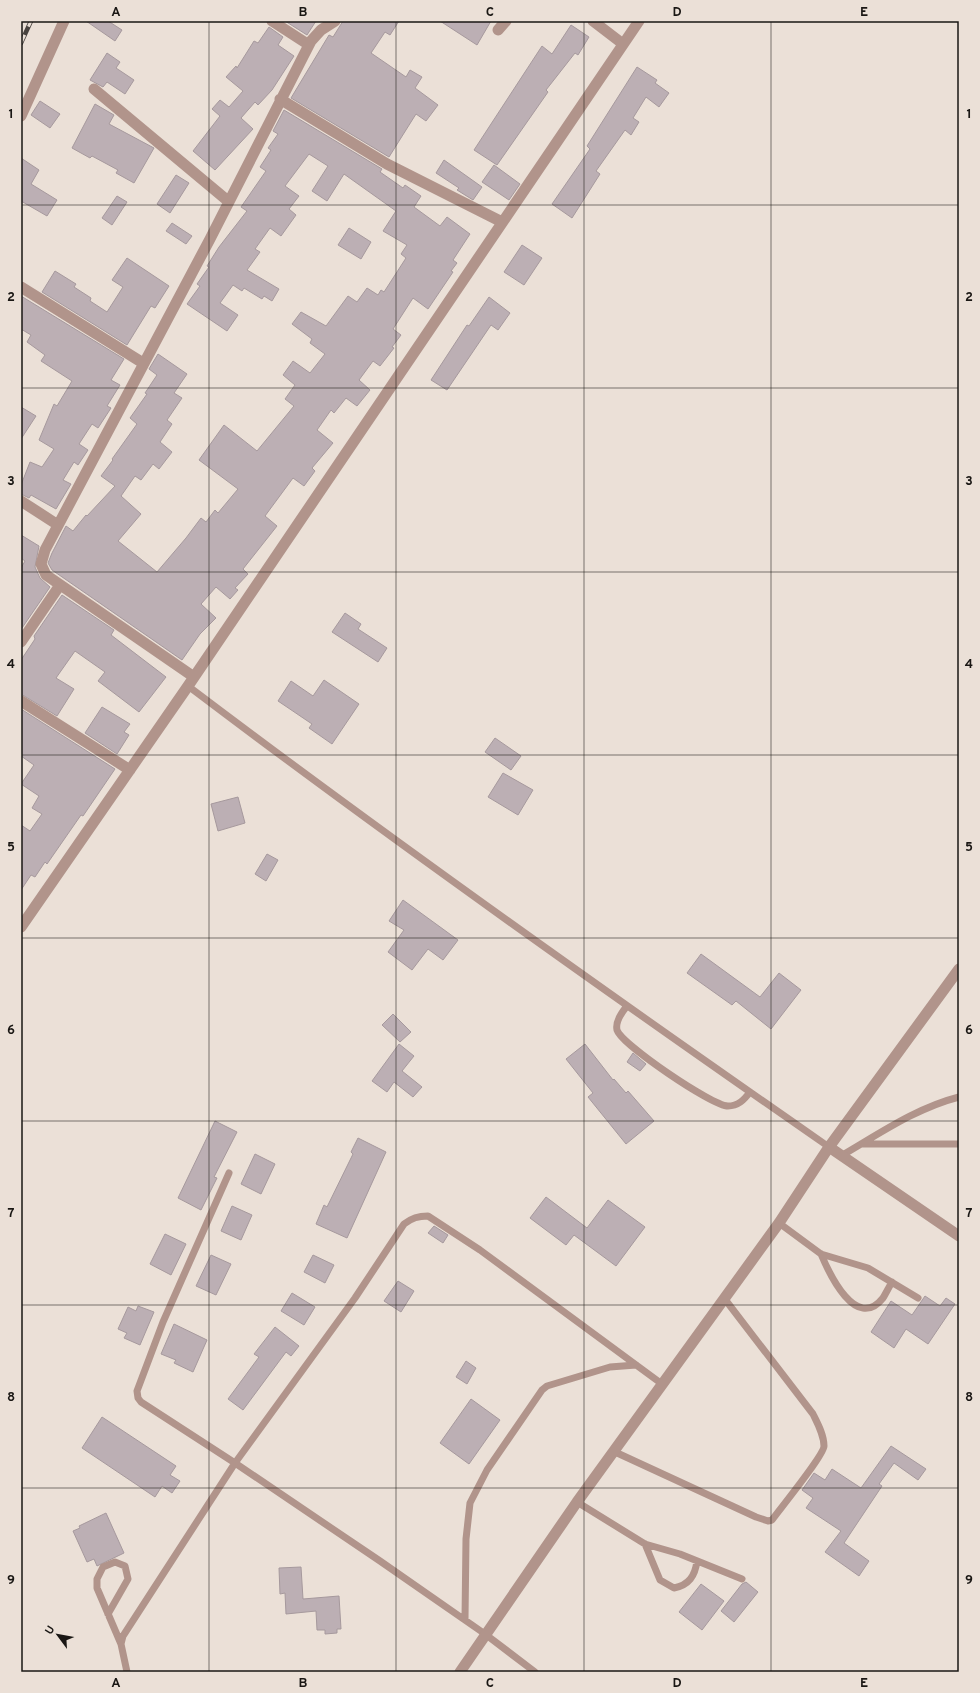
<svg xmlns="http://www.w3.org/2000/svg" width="980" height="1693" font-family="Overpass,sans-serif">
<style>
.building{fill:#bcafb4;stroke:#a6999d}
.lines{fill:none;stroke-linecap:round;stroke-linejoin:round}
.service{stroke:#b1948b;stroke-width:7}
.minor{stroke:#b1948b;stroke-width:11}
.rail-casing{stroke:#48433f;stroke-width:4.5}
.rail{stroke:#ebe0d7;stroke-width:3;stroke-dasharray:9;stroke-linecap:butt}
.grid{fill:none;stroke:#1a1714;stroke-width:1;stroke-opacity:0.55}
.neatline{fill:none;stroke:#1a1714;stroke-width:1.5}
.grid-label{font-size:13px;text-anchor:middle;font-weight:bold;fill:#1a1714}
</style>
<rect width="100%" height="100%" fill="#ebe0d7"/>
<path class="building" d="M86,21h22l14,9 -7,11z
M285,21h31l-9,14z
M343,21h56l-9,14 -5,-3 -14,21 35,24 4,-7 12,7 -7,11 23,17 -12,16 -10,-7 -27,43 -98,-59 38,-63 4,2z
M440,21h51l-14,24z
M571,25l18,12 -11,18 -3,-2 -29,37 2,2 -51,73 -23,-15 68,-104 10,8z
M269,27l14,10 -5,8 16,11 -22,34 -14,15 -3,-3 -14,16 12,11 -38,41 -22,-19 27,-35 -8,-7 8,-9 9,7 14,-16 -17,-14 10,-11 1,2 17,-27 4,2z
M107,53l13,9 -4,6 18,12 -9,14 -18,-12 -4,5 -13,-7z
M637,67l20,13 -2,3 14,10 -10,14 -13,-10 -13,21 6,4 -8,13 -6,-5 -29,41 4,3 -28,44 -20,-14 38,-55 -3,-3z
M40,101l20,13 -10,14 -19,-13z
M95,104l19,11 -5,9 45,24 -20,35 -18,-10 2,-3 -26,-14 -2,2 -18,-10z
M284,110l98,59 -2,3 23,16 2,-3 16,11 -7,11 26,19 7,-9 23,17 -17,26 4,3 -6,8 2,1 -25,37 -15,-11 -20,31 8,6 -9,12 2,1 -14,18 -7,-5 -14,19 11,10 -13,16 -11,-8 -12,15 -3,-3 -14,20 16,13 -21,25 3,3 -11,15 -11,-8 -28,38 12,10 -34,43 5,5 -13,14 3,2 -8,9 -14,-12 -15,17 15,14 -16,16 -18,26 -130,-90 -4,-7 4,-10 14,-27 7,5 13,-16 1,1 28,-30 -14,-10 12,-16 -1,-1 25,-35 -7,-6 17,-24 -2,-1 12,-18 -8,-6 9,-15 29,20 -13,19 8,5 -15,22 5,4 -12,18 12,10 -13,17 -6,-5 -12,16 -6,-4 -14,20 20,18 -23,27 39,31 29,-34 15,-20 5,4 9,-12 3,3 20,-24 -39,-29 25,-35 33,26 37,-45 -9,-7 10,-14 -12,-10 10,-14 17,12 15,-19 -15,-11 2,-4 -20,-15 9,-12 25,14 22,-30 9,6 10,-14 11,7 3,-5 3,2 22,-34 -5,-4 6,-9 -24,-14 13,-20 -52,-37 -17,27 -15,-10 16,-25 -19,-12 -24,32 14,10 -10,13 7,6 -15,21 -11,-8 -15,21 5,3 -13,18 32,19 -7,12 -8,-5 -2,3 -18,-11 -2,3 -9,-6 -13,18 18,12 -11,16 -40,-27 13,-18 -3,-2 12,-17 -2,-1 12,-19 28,-36 -6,-4 25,-36 -6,-4 11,-17 -3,-2 10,-14 -5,-3z
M21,158l18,12 -8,14 26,16 -10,16 -26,-15z
M444,160l38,27 -9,13 -16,-10 2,-2 -23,-15z
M494,165l26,19 -11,16 -27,-18z
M176,175l13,8 -19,30 -13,-9z
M117,196l10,6 -15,23 -10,-7z
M172,223l20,13 -6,8 -20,-13z
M349,228l22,14 -10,17 -23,-14z
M522,245l20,13 -18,27 -20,-13z
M127,258l42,28 -14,22 -4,-2 -24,39 -85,-53 13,-21 21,13 -2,3 17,11 -1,3 17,11 16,-25 -11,-7z
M21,296l103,63 -13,21 9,5 -13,21 4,2 -13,20 -6,-4 -13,20 9,6 -10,15 -4,-3 -11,18 8,4 -15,25 -25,-14 -2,3 -8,-4v-9l9,-23 12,5 12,-18 -15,-9 15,-36 3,2 15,-25 -31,-20 4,-6 -18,-13 4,-7 -10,-6z
M489,297l21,16 -12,17 -7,-5 -44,65 -16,-10 36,-55 2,1z
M21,407l15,9 -15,23z
M21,535l18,11 -4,21 5,11 10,9 -28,41 -1,-60 4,-7 -4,-3z
M62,595l52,35 -3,5 55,42 -27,35 -41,-31 7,-9 -30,-21 -19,27 18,11 -17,27 -36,-22v-34l14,-21 -1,-3z
M345,613l16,11 -3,5 29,19 -9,14 -46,-30z
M324,680l35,24 -27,40 -23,-16 3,-4 -34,-23 13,-20 22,15z
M102,707l28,17 -6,8 5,3 -12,19 -32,-21z
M21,709l94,60 -32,47 -2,-1 -34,49 -2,-2 -10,15 -4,-2 -10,15v-65l9,6 12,-17 -10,-6 7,-12 -18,-12 13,-19 -13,-9z
M495,738l26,18 -10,14 -26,-18z
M503,773l30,17 -15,25 -30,-18z
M238,797l7,26 -27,8 -7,-27z
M267,854l11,6 -12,21 -11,-7z
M403,900l55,40 -15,20 -15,-11 -16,21 -24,-18 16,-22 -15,-9z
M701,954l59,43 19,-24 22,17 -30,39 -35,-28 -4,4 -45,-32z
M393,1014l18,18 -11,10 -18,-17z
M399,1044l15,12 -12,15 20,16 -9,10 -19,-15 -7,10 -15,-11z
M585,1044l28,36 1,-1 12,14 2,-2 26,30 -28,23 -38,-47 5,-4 -27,-34z
M633,1053l13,11 -6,7 -13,-9z
M215,1121l22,11 -23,45 3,1 -16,32 -23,-12z
M358,1138l28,14 -39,86 -31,-14 8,-19 3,2 26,-53 -2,-2z
M255,1154l20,10 -14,30 -20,-10z
M546,1197l41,31 21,-28 37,27 -29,39 -42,-31 -8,10 -36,-27z
M232,1206l20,9 -11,25 -20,-9z
M434,1226l14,9 -5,8 -15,-10z
M165,1234l21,10 -15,31 -21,-11z
M211,1255l20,9 -15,31 -20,-9z
M313,1255l21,10 -9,18 -21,-11z
M398,1281l16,10 -13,21 -17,-11z
M292,1293l23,14 -11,18 -23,-14z
M925,1296l15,10 6,-8 9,6 -27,40 -22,-15 -12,19 -23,-16 20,-31 21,14z
M138,1306l16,6 -14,33 -16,-7 3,-5 -9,-4 10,-22 8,4z
M174,1324l33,16 -14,32 -19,-9 2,-3 -15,-6z
M275,1327l24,19 -8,10 -5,-4 -43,58 -15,-11 31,-42 -5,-3z
M466,1361l10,7 -9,16 -11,-7z
M471,1399l29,21 -31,44 -29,-21z
M102,1417l74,49 -6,9 10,6 -8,12 -10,-7 -7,11 -73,-49z
M891,1446l35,23 -8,11 -24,-17 -15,21 3,2 -38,57 25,18 -10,15 -34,-24 16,-21 -35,-23 7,-10 -11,-8 12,-17 11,7 7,-11 29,19z
M106,1513l18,40 -27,13 -3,-7 -7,3 -14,-31 7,-3 -1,-2z
M301,1567l2,32 36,-3 2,33h-4v4l-12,1v-4h-8l-1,-19 -30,3 -1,-21 -5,1 -1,-26z
M746,1582l12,10 -24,30 -13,-11 21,-27z
M701,1584l23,17 -22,29 -23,-18z"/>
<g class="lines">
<path class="service" d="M188,686c210,159 425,311 641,461
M627,1006c-5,6 -12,15 -10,24 4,14 95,76 111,76 10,0 16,-6 22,-14
M861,1144h98
M841,1156c38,-22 75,-48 118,-59
M229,1173l-66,149 -26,69 1,7 3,4 94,61 145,98 105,73 50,38
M779,1223l42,31 47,14 50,30
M821,1254c8,19 35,78 62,44 3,-5 6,-11 9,-16
M615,1452l141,65 12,4 4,-1c8,-11 52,-65 52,-74 0,-11 -6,-22 -11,-32l-89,-116
M577,1502l68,42 35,10 62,25
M645,1544l15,36 14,8c15,-3 21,-12 23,-27
M108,1614l20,-35 -3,-13 -10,-4 -12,5 -6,12v9l24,56
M465,1619l1,-80 4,-36 17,-33 55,-80 5,-4 63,-19 26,-2
M127,1672l-6,-28 2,-8 112,-173 120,-165 49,-74c8,-6 14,-8 24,-8l52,34 182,134"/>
<path class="minor" d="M272,21l37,24
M593,21l30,23
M498,30l8,-9
M94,89l134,112
M280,99l107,65 115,58
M21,116l43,-95
M21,287l122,76
M21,501l37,24
M21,642l39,-57
M194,677l-148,-102 -5,-11 4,-14 165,-311 101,-198 10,-11 14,-9
M21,701l109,69
M21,927l167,-241 451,-665
M829,1147l130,89
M460,1672l117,-170 202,-279 50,-76 130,-178"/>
<g class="rail-casing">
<path id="rail" d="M21,43l10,-22"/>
</g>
<use href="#rail" class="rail"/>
</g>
<path class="grid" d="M209,21v1651M396,21v1651M584,21v1651M771,21v1651M21,205h938M21,388h938M21,572h938M21,755h938M21,938h938M21,1121h938M21,1305h938M21,1488h938"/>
<rect width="980" height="1693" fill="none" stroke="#ebe0d7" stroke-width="44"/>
<g transform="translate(58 1635) rotate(302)" stroke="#ebe0d7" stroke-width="3" paint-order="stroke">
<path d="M0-3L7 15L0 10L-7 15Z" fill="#1a1714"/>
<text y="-6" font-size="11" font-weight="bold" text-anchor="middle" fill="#1a1714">U</text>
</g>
<rect x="22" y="22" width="936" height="1649" class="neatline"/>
<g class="grid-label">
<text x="116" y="16">A</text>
<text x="303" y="16">B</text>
<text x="490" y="16">C</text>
<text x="677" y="16">D</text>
<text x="864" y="16">E</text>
<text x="11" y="118">1</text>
<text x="969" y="118">1</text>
<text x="11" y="301">2</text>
<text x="969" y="301">2</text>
<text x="11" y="485">3</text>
<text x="969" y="485">3</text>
<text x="11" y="668">4</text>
<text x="969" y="668">4</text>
<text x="11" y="851">5</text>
<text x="969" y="851">5</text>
<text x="11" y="1034">6</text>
<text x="969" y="1034">6</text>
<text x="11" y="1217">7</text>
<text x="969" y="1217">7</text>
<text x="11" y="1401">8</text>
<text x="969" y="1401">8</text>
<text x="11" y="1584">9</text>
<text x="969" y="1584">9</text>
<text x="116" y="1687">A</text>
<text x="303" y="1687">B</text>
<text x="490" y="1687">C</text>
<text x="677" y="1687">D</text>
<text x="864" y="1687">E</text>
</g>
</svg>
